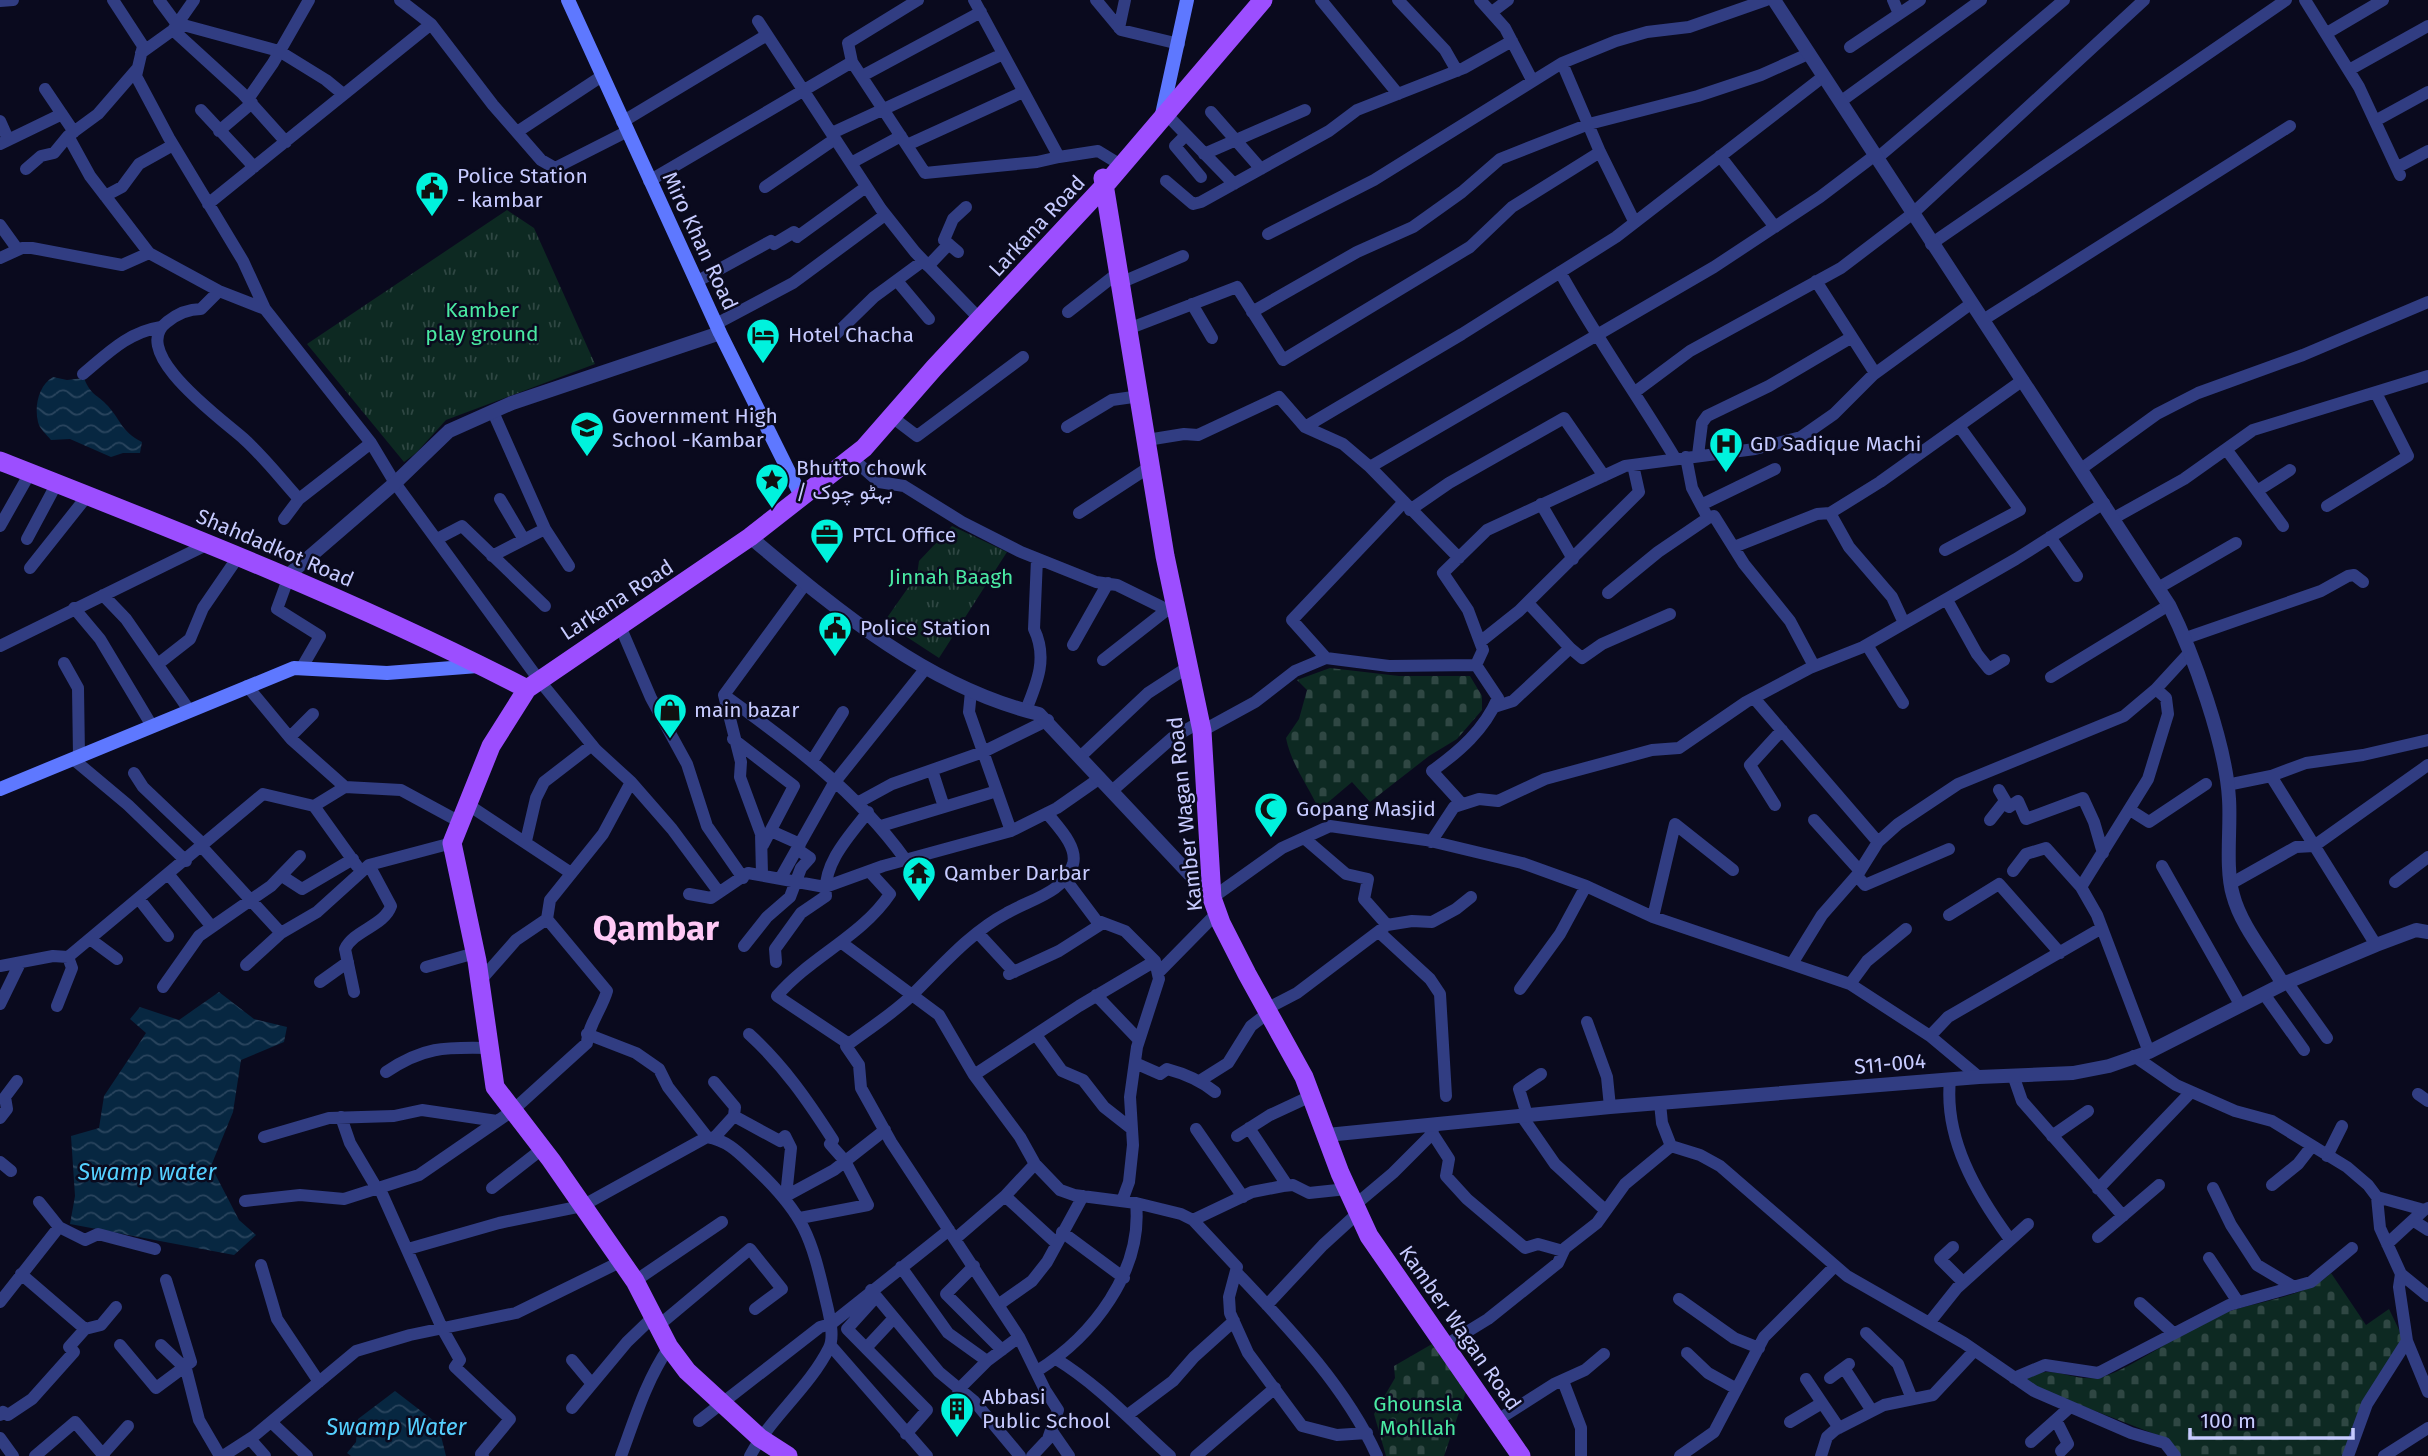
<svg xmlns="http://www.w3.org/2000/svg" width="2428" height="1456" font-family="'Fira Sans',Vazirmatn,sans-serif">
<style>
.grass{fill:url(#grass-tufts)}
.cemetery{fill:url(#cemetery-stones)}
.water{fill:url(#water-waves)}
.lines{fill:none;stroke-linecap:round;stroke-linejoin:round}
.minor{stroke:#313d82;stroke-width:12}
.tertiary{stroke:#313d82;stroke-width:14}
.secondary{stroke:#5e78ff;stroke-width:14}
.primary{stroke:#9c4eff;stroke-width:19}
.labels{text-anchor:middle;stroke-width:5;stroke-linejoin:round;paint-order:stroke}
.poi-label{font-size:21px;fill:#c7cbff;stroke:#0a0a1e;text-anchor:start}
.street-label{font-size:21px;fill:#c7cbff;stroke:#0a0a1e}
.park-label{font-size:21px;fill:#4ae9a3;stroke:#0a0a1e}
.water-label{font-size:23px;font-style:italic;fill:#55d0ff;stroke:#0a0a1e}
.town-label{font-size:35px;font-weight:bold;fill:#ffc9f6;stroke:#0a0a1e}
</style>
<defs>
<pattern id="grass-tufts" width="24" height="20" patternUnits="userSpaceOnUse" patternTransform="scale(1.75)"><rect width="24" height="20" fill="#0d2922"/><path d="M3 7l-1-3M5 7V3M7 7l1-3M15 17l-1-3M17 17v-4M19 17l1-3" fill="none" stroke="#2f4743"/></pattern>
<pattern id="cemetery-stones" width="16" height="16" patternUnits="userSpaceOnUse" patternTransform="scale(1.75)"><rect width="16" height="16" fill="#0d2922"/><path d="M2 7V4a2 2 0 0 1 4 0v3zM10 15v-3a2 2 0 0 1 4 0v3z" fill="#2f4743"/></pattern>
<pattern id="water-waves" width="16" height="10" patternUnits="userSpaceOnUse" patternTransform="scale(1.75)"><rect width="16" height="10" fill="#072741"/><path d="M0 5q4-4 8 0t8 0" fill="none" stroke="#2a455e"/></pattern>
</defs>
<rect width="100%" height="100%" fill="#0a0a1e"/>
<path class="grass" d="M507,210l27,18 61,136 -149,56 -30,33 -12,9 -97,-118z
M952,526l55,26 -68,106 -55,-36 33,-47 2,-14z"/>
<path class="cemetery" d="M1330,668l69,8h71l12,20v14l-25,29 -28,17 -59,46 -18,-20 -33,28c-11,-25 -28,-46 -33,-72l13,-19 8,-29 -10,-10z
M2331,1273l35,52 23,-16 14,29 -60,118h-165l-13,-18 -124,-48 -17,-12c29,-15 45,3 73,0 28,-4 88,-49 119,-62 32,-14 92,-18 115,-43z
M1432,1344l35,45 -23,67h-58l-12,-42 21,-36 -1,-12z"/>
<path class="water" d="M53,377l14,3 17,-2c7,18 13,16 24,28 14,16 13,25 34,36l-2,11h-17l-12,4 -41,-18 -19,1c-4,-5 -12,-12 -13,-18 -4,-16 1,-37 15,-45z
M219,992l35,27 33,8 -3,15 -43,18 -8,52 -22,54 28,54 17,15 -22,20 -164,-31 5,-28 -4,-60 28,-8 5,-32 42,-63 -16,-14 10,-12 39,13z
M395,1391l43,33 8,32h-95l-4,-3 9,-11 2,-23z"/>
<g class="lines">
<path class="minor" d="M113,0l30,46 -7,30 33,62 74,123 22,48 106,134 24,40 144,197 57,70 35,32 41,47 46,62
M159,0l17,23 103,28 47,29 17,14
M400,0l31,24 62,81 48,55 14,8 71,-36
M918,0l-70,43 4,19 73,111 112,-11 22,-5
M974,0l85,157 39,-6 18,11
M1096,0l25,30 58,14
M1321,0l77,94
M1398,0l47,50 12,21
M1480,0l25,28 27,52
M1893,0l6,14
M2305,0l54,87 41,88
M0,1l13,-1
M1492,12l16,-12
M758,21l123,188 34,43 59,61
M1119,28l6,-28
M173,30l69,63 44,49
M2327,33l56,-33
M1850,47l70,-47
M141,53l32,-23 21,-30
M1562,63l38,89 34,69
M2349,70l79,-44
M864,75l117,-63
M45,89l29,43
M248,99l25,-36 36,-63
M1840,102l141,-102
M201,110l53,57
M1211,112l50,57
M1166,114l68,70
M0,121l8,18
M2375,121l53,-29
M622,122l145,-87
M219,131l33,-28
M517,132l85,-56
M832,133l171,-79
M1186,135l-11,11 26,31
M68,136l22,40 59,77
M0,144l62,-30
M907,145l116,-53
M1204,154l101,-44
M1720,156l55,71
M1876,159l188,-159
M851,163l50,-27
M2398,167l30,-16
M26,169l15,-13 13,-3 14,-17 30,-22 39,-45
M649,181l203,-119
M1166,181l27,23 8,-2 128,-71 28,-21 107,-42 48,-27
M765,187l70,-48
M105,196l17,-9 17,-23 34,-19
M208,204l223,-180
M0,225l18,25
M1268,234l106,-54 188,-117 54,-22 31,-9 42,-5 77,-27
M1931,244l355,-244
M958,252l-14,-12 9,-21 13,-12
M0,258l22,-10h10l90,17 27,-12 70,38 46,18
M928,266l21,-22
M1560,272c35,64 77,123 115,186
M1816,281l59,92
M696,282l75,-41 3,3 20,-12 3,5 69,-50
M898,282l31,37
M1120,283l63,-27
M219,291l-18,18c-12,0 -24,5 -34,13 -40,30 56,98 77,117 20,18 37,40 55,60
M1192,304l20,34
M1068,312l51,-40
M1252,312l105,-60 56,-25 49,-35 38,-33 89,-35 109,-28 63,-21 47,-21
M1983,320l307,-194
M716,324l77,-41 92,-68
M1128,329l109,-42 46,73 187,-113 42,-40 88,-55
M833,337l41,-40 49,-36
M83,374c24,-20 45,-42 78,-47
M1635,392l55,-41 151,-83 71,-54 232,-214
M493,412l52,117 24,37
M892,417l25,19 106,-79
M1067,427l45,-27 28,-4
M1305,427l157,-93 154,-97 208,-161
M1147,440l37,-6 14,1 81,-38 26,30 38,17 27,23 89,91
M2226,449l57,77
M1698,455l4,-32 5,-7 62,-30 83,-49
M1686,457l6,31 16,30 6,-2 30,48 46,57 24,45
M853,459l26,23 25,4 58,36 59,30 75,30 21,3 59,29
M1370,467l344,-200 106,-70 54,-41
M2081,469l76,-55 41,-21 105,-38 125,-53
M2257,491l33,-21
M500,499l23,39
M1541,504l32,55
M1701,505l74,-36
M2327,506l81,-50 -32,-63
M1410,510l39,-27 115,-65 40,58
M1079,513l72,-47
M2114,518l70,-39 69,-49 175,-54
M284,519l15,-20 72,-56
M0,526l30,-53
M2050,537l27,39
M27,539l30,-56
M437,539l25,-13 83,80
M1734,547l83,-33 13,-1
M1945,550l75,-40 -61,-84
M492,556l53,-27
M30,568l58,-73
M288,579l-11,30 43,27 -19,33
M2158,588l78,-45
M1608,593l50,-41 50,-34
M103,595l23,24 63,91
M1947,600l30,54 12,15 15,-9
M1528,603l42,45
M74,608l26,31 52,87
M1904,623l-12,-26 -43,-50 -19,-34 50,-31 143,-102
M620,626l31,72 36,66 20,62 36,52
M2186,638l135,-47 27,-15 6,-1 9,7
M1480,642l39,-31 120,-119 -6,-27
M1073,645l35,-62
M1867,645l36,58
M0,646l208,-102
M1326,658l-34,-38 111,-117
M1103,660l65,-51
M64,663l14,25 1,68
M158,664l32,-25 13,-31 35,-51
M1476,665l7,-15 -15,-40 -25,-37 44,-43 138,-64 130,-17 46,-12 33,-23 39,-39 99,-72
M2051,677l118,-72
M247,686l44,53 54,48
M971,691l-2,21 42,119
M724,695c68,49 132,96 181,164
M1754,698l124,144
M1494,707l19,-6 57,-53 12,10 20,-14 68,-30
M1026,710c11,-27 22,-52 8,-81l3,-70
M1202,731l53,-29 40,-31 31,-13 63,8 87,-1 22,33c-14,32 -38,53 -66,73l30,33
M290,737l23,-23
M733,739l61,47 -31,59
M1080,757l68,-64 40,-26
M73,759l55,46 58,56
M812,761l31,-49
M932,770l12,37
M134,773l9,14 61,58
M2271,776l105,169
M2227,785l44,-9 35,-13 57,-8 65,-15
M1113,790l59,-52 28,-16
M1999,790l10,17 9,-6 8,18 57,-21 11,24 9,31
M859,802l33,-18 91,-32 65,-32
M467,804l104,69
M1775,805l-25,-40 32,-35
M314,806l43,60
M2130,810l19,12 57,-38
M1814,820l46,51
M1990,820l15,-19
M881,826l116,-35
M771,831l29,13
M1304,838l42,36 22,5 -4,20 23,26
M526,841l10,-43 8,-16 48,-37
M1431,842l23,-35 25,-8 19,2 47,-22 107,-29 27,-2 67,-46 64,-34 53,-21 153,-88 88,-56
M202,847l79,86
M2162,866l79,140
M2013,871l13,-17 20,-6 35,39 16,28 52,137
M762,874l-1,-40 -21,-57 1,-15 -17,-67 82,-112
M169,875l43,52
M282,876l20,13 51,-30
M1857,876l8,9 84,-36
M780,879l54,-96 92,-115
M1066,880l30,40 29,11 30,30 4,18 -22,68 -7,50 3,48 -4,37 -7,19
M2395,882l33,-25
M2232,883l64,-36 18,-1 114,-81
M2081,887l67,-108 20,-65 -2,-16 -10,-9
M689,894l22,4 37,-25 77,14 58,-21 128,-35 46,-23 43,-30
M1212,898l70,-50 48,-22 96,14 96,23 64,23 67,31 197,67 80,52 49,41
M139,899l29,37
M1949,915l50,-31 61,69
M1653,917l22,-93 58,46
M1379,932l51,47 10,15 6,102
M978,933l36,39
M90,939l27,20
M842,943l97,72 35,60 46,62 15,27 25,26 14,5 62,8 45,11 12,6 44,47 -8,30 1,16 18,40 54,73 35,9 30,-2
M744,946l23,-29 23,-20 11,-29 9,-10 -13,-9
M776,962l-1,-13 26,-36 25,-17c-4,-32 24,-61 42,-84
M1793,962l29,-47 36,-41 20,-32 20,-18 60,-40 166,-68 32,-27 34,-37
M246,965l35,-32 36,-21 52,-47 83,-22
M0,966l53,-10 15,1 195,-163 51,12 31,-19 56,3 59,32
M426,967l49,-14
M1158,973l59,-60
M1009,974l50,-23 44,-28
M320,982l28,-20
M479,982l37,-42 31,-21
M2287,982l40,56
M1850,984l17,-23 39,-32
M163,987l36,-51 72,-50 29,-30
M1520,989l40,-55 26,-48
M354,992l-9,-43c9,-19 39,-23 46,-43l-22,-41
M2264,994l40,56
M1096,995l43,45
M0,1004l20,-41
M57,1006l15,-38 -4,-11
M1266,1009l31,-16 90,-68 25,-4 20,1 24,-13 15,-12
M1587,1022l20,55 3,30
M587,1034l49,19 23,16 9,18 39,50c22,4 32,16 48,31 49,46 56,68 71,133 3,13 9,35 3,47 -20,40 -58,69 -79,108
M749,1034c35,32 59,67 84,106l-3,4 15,17 23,44 -68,13
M1036,1035l26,36 21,9 21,27 28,22
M1930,1036l18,-19 152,-88
M849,1044l-72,-48c33,-39 84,-59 113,-102l-21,-23
M2134,1056l42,29 59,26 37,10 75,46 21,18 9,12 3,31 21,46 -2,13 8,54 21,51
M1135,1063l25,11 7,-5c19,5 33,11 48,23
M386,1072c37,-25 58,-25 102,-24
M974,1075l105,-69 76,-45
M2013,1075l9,26 101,115
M1201,1080l27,-17 23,-37 17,-13
M1950,1080c-6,58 26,113 59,158
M2418,1094l10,7
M1660,1103l2,20 9,23
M1521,1115l34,49 50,46
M1527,1115l-8,-26 22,-15
M734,1116l46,25 5,-5 6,12 -5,48 48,-26 51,-40
M341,1117l9,26 26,44
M0,1118l7,-9 -2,-12 12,-16
M1427,1125l22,34 -3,17 21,23 58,49 13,-4 25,7
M1249,1128l38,57
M1196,1129l47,68
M1237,1136l33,-21 41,-19
M2052,1136l36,-25
M264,1137l65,-19 65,-2 28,-6 75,11
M714,1138l20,-22 1,-9 -21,-25
M1671,1146l29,9 20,11 127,110 117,67 70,48 97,42 34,10 10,13
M2327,1156l15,-30
M0,1162l11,9
M2272,1185l26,-21 14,-18
M379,1187l63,141 18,32 -5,7 55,52 -29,35 2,2
M492,1188l50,-39
M2213,1188l18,37 26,40 37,22
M2098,1189l93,-97
M1005,1196l50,46
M2377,1197l47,13 4,-2
M245,1201l55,-6 44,4 75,-24 93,-64 75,-68c1,-18 15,-34 20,-52l-60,-72 3,-19 53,-66 28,-52
M39,1202l20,25 26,13 13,-6 57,15
M1355,1205l38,-32 40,-40
M1193,1220l59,-28 31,-6 10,-1 16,8 38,-4
M2414,1221l14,9
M1062,1232l62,46
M2098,1237l61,-52
M955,1239l50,-43 30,-32
M2387,1244l37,-34
M1953,1247l-13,12 23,23
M408,1249l91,-26 83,-17 125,-69
M2209,1258l29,44
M261,1265l16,54 42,63
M974,1266l-28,28 56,56
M901,1267l47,66 39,28
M1237,1273c52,55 109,114 140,183
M21,1274l64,55
M2401,1274l27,22
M635,1281l87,-59
M871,1290l68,82 35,29 46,55
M875,1298l-28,31 80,81 -21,24
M1679,1299l55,39 25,10
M0,1302l59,-75
M2140,1303l32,29
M998,1305l34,-24 15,-19 36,-66
M1267,1305l56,-60 35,-32
M1929,1323l28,-35 71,-64
M658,1326l92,-77 32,40 -27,20
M1866,1333l32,31 14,35
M120,1345l36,43 35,-26 -25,-82
M161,1345l25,24 13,51 21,36
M831,1346l96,110
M1444,1346l44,-27 70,-56 7,-15 32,-25 28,-39 46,-38
M866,1348l27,-29
M1687,1353l21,20 27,15
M1056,1359c44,27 76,63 114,97
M572,1360l20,24
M1844,1368l28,43
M1037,1371c56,-35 106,-100 99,-168
M1830,1378l19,-14
M2014,1378l31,-13 53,8 131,-68 82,-23 41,-34
M1806,1379l33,49
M1563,1381l18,47v28
M958,1390l29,-29 32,-24
M572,1408l55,-66 25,-24
M1129,1414l44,-33 21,-24 40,-36
M0,1415l3,-3 5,3 24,-16 42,-47 -5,-5 16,-18 16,-4 15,-18
M699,1421l121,-94 11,-3 118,-94
M1496,1421l58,-37 31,-14 19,-16
M271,1422l36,34
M1790,1422l32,-19
M2057,1422l11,22 -7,7
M1051,1430l18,26
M0,1438l13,18
M250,1439l15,17
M2031,1442l38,-34
M103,1454l25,-28
M35,1456l40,-34 29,34
M223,1456l31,-20 102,-85 54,-16 106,-22 104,-51
M621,1456c14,-38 25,-75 48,-109
M1032,1456l16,-17 10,-29 -13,-20 -26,-53 -128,-195 -30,-54 -2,-23 -13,-19c21,-16 45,-31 64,-49 30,-29 59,-64 97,-84 24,-14 57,-20 66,-49 5,-18 -16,-38 -26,-51
M1196,1456l79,-68
M1680,1456l34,-24 50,-95 70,-70
M1821,1456l6,-19 8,-7 49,-25 49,-10 41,-44
M2348,1456l19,-52 40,-63
M2384,1456l44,-28"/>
<path class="tertiary" d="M1774,0l395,605c24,48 57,140 60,194 2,29 -4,69 4,96 8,31 34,61 50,89
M750,537c87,73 177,150 289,177l173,184
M285,578l110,-95 54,-52 63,-28 208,-70
M1327,1135l283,-28 369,-30 94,-4 36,-7 40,-14 134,-68 93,-39 40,-15 12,2"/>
<path class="secondary" d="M568,0l152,333 81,163
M1161,119l26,-119
M0,789l294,-121 93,5 91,-7"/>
<path class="primary" d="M1103,178l62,378 37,175 10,167 9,25 26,51 57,103 36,96 29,63 152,220
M0,461c178,70 357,140 527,228
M788,1456l-28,-18 -73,-67 -18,-24 -34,-66 -84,-121 -56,-73 -18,-126 -25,-118 39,-97 36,-57 223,-152 114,-89 70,-80 172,-184 157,-184"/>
</g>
<defs>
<g id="civic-pin" transform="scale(1.75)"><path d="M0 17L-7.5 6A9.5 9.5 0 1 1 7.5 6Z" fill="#00f2dd" stroke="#0a0a1e"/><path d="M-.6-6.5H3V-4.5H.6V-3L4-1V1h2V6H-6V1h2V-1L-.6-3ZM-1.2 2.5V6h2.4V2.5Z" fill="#111"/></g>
<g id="hotel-pin" transform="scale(1.75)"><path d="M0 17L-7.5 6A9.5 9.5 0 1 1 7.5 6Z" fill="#00f2dd" stroke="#0a0a1e"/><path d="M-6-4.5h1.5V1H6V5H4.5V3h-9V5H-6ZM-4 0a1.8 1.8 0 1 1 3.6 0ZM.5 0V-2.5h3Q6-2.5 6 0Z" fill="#111"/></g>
<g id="school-pin" transform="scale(1.75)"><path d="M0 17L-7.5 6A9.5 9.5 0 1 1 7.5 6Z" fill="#00f2dd" stroke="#0a0a1e"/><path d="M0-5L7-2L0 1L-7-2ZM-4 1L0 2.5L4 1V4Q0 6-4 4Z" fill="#111"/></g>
<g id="hospital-pin" transform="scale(1.75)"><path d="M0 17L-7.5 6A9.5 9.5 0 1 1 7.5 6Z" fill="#00f2dd" stroke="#0a0a1e"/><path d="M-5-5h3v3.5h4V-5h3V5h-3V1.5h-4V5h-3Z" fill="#111"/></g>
<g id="sight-pin" transform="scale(1.75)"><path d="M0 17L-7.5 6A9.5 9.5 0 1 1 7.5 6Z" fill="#00f2dd" stroke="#0a0a1e"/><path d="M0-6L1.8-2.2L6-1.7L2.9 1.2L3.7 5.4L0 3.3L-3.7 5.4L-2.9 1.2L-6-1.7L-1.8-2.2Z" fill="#111"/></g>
<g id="office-pin" transform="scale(1.75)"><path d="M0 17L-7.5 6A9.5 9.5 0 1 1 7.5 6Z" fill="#00f2dd" stroke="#0a0a1e"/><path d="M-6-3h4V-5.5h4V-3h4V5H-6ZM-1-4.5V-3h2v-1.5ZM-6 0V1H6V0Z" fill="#111"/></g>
<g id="shop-pin" transform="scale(1.75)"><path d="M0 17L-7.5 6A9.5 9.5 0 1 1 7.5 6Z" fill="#00f2dd" stroke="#0a0a1e"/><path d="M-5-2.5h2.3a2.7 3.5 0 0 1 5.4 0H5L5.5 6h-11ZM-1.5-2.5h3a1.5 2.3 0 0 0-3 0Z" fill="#111"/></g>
<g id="mosque-pin" transform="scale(1.75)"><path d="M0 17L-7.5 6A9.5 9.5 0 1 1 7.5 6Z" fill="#00f2dd" stroke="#0a0a1e"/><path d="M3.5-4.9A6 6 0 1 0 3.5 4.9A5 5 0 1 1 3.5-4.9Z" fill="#111"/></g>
<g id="temple-pin" transform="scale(1.75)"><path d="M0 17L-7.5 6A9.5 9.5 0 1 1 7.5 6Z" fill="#00f2dd" stroke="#0a0a1e"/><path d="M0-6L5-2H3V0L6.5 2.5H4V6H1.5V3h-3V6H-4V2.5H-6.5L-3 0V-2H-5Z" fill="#111"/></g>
<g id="building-pin" transform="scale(1.75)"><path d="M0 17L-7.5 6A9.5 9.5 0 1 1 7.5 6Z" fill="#00f2dd" stroke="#0a0a1e"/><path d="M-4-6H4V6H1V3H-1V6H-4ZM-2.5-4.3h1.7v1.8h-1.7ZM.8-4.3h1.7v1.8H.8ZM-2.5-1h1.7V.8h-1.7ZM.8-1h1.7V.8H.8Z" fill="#111"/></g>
</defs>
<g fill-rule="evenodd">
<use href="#civic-pin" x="432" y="188"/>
<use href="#hotel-pin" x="763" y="335"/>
<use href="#school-pin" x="587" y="428"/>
<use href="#hospital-pin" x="1726" y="444"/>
<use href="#sight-pin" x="772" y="480"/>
<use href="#office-pin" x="827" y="535"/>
<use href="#civic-pin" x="835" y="628"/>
<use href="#shop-pin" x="670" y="710"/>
<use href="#mosque-pin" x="1271" y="809"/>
<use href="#temple-pin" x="919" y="873"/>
<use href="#building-pin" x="957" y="1409"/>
</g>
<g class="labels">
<g class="poi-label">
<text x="457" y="183">Police Station<tspan x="457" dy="24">- kambar</tspan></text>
<text x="788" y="342">Hotel Chacha</text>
<text x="612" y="423">Government High<tspan x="612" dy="24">School -Kambar</tspan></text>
<text x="1750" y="451">GD Sadique Machi</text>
<text x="796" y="475">Bhutto chowk<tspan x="796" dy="24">/ بہٹو چوک</tspan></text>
<text x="852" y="542">PTCL Office</text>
<text x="860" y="635">Police Station</text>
<text x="694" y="717">main bazar</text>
<text x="1296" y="816">Gopang Masjid</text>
<text x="944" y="880">Qamber Darbar</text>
<text x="982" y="1404">Abbasi<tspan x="982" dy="24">Public School</tspan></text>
</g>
<g class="street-label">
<text transform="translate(1037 226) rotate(-47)" y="7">Larkana Road</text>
<text transform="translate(700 241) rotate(65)" y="7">Miro Khan Road</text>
<text transform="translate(275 548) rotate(23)" y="7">Shahdadkot Road</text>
<text transform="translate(617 600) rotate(-33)" y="7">Larkana Road</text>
<text transform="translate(1185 814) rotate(-96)" y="7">Kamber Wagan Road</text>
<text transform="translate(1890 1064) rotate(-5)" y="7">S11-004</text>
<text transform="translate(1460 1328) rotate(55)" y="7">Kamber Wagan Road</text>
</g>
<g class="park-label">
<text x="482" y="317">Kamber<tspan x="482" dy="24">play ground</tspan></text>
<text x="951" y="584">Jinnah Baagh</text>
<text x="1418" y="1411">Ghounsla<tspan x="1418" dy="24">Mohllah</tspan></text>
</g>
<g class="water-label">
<text x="147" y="1180">Swamp water</text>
<text x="396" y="1435">Swamp Water</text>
</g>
<g class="town-label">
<text x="656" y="940">Qambar</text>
</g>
</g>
<path d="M2190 1428v10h163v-10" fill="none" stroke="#c7cbff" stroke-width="3.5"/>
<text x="2200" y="1428" font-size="21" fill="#c7cbff" stroke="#0a0a1e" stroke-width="5" paint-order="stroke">100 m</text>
</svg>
